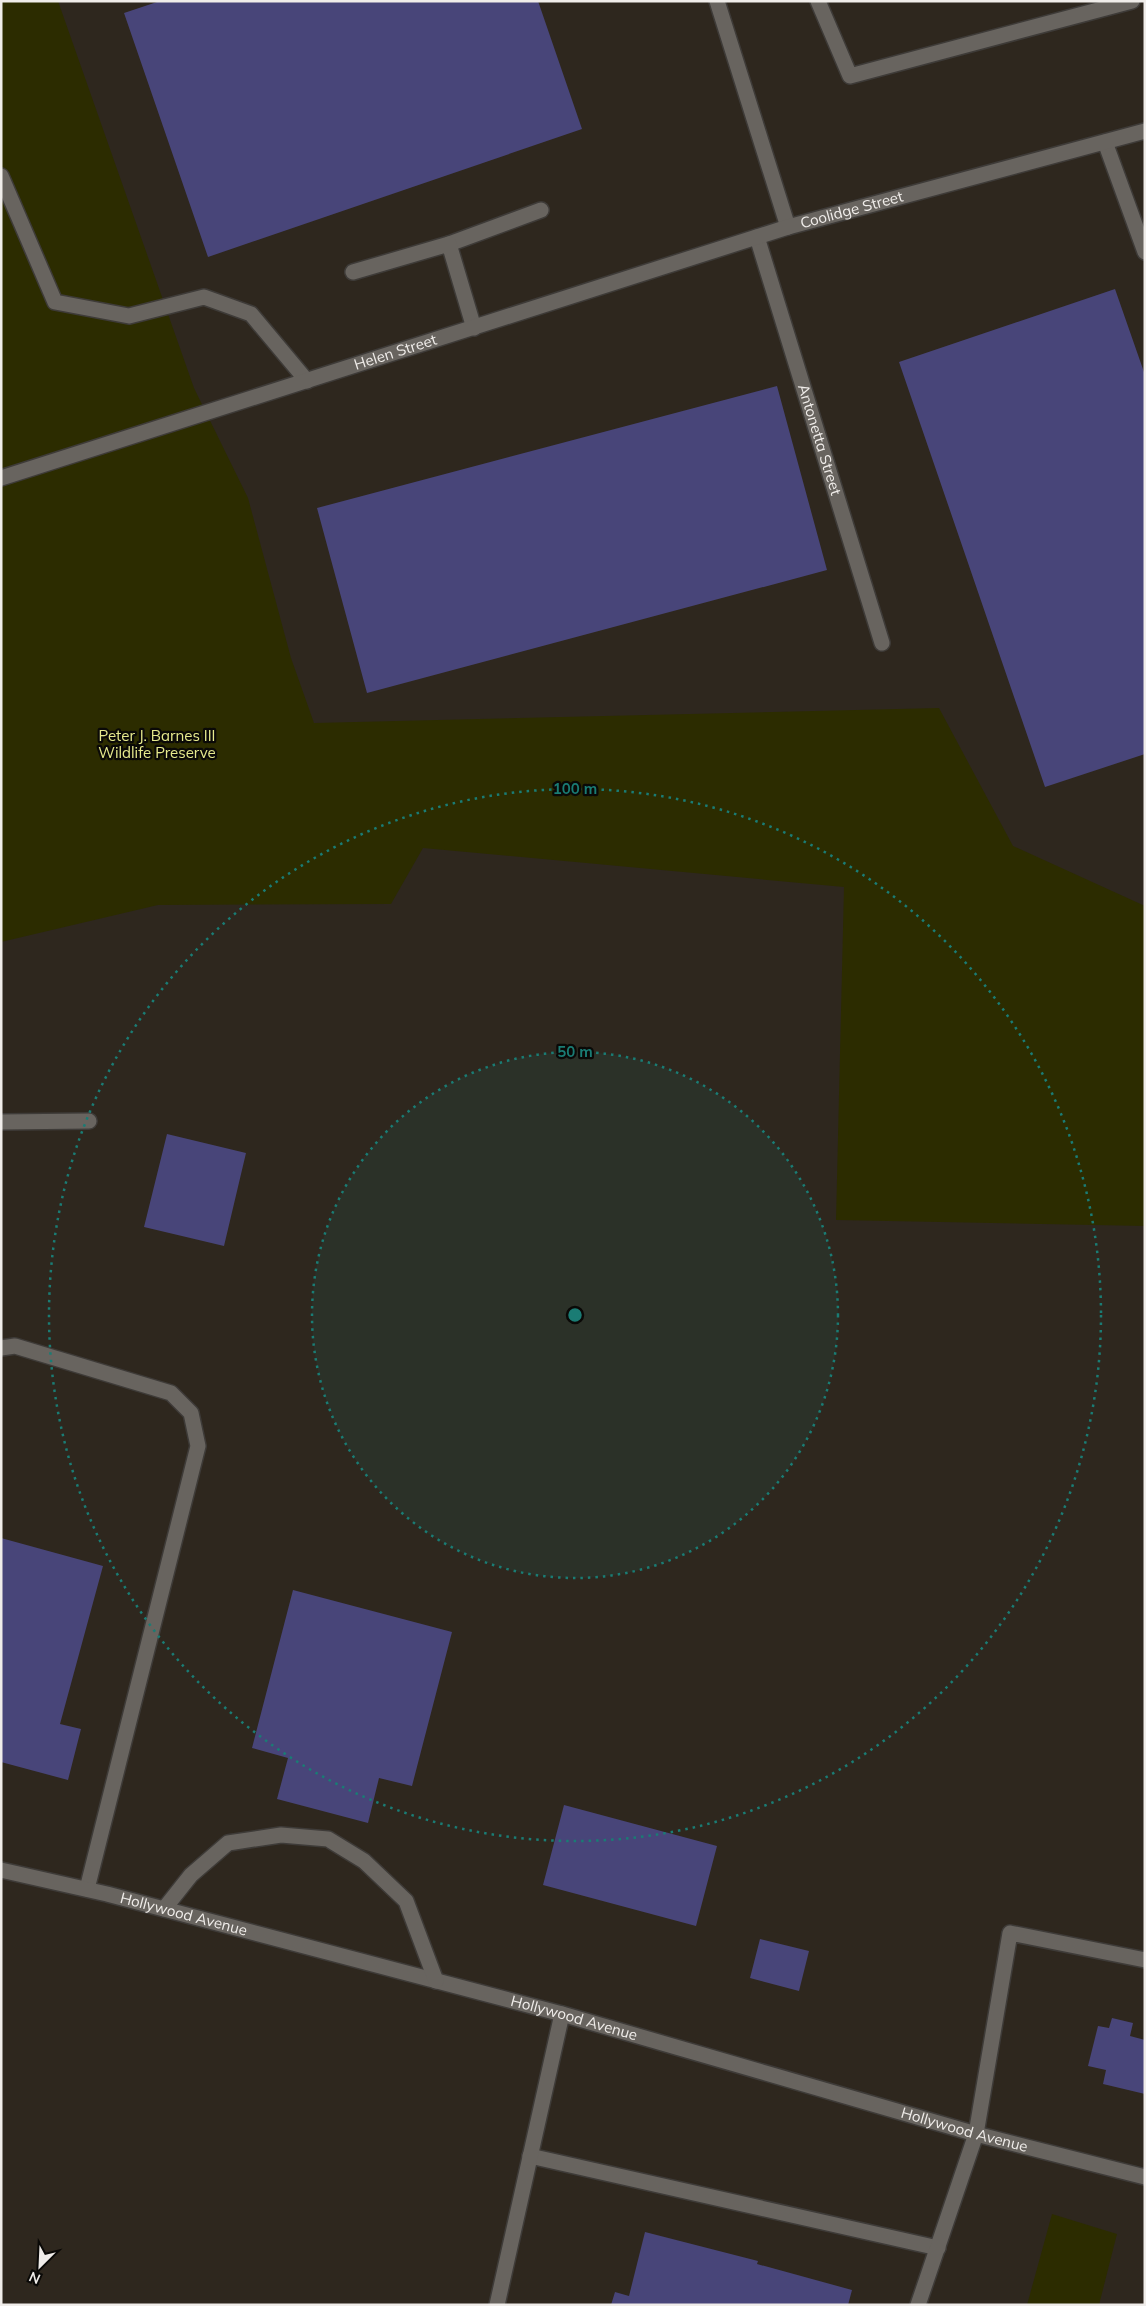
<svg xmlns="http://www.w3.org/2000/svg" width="1146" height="2306" font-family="Mulish,sans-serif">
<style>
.built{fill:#2e271e}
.green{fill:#2c2c00}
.building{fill:#484579}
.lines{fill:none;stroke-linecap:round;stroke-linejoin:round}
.minor-casing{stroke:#3e3b38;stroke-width:18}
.minor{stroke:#68645f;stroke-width:15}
.ring{fill:none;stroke:#1a7c74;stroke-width:2.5;stroke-dasharray:2.5 5}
.labels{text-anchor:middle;stroke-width:4.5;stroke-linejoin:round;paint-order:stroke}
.street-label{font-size:15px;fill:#f0edea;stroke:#0a0907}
.park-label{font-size:15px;fill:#e7ea8d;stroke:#0a0907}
.centre{fill:#1a7c74;stroke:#0a0907;stroke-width:2.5}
.ring-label{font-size:15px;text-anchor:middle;font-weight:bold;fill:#1a7c74;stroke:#0a0907;stroke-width:4.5;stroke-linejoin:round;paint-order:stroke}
</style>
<rect width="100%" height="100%" fill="#221f1b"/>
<path class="built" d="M1,1h1144v2304h-1144z"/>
<path class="green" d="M1,1h57l136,387 54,110 43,160 23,65 625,-15 74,138 132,60v320l-309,-6 8,-333 -421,-39 -32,56 -233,1 -157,37z
M1052,2214l65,20 -18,71h-72z"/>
<path class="building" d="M160,1h378l44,128 -374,128 -84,-244z
M1115,289l30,86v379l-100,33 -146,-425z
M777,386l50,184 -460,123 -50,-185z
M167,1134l79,19 -22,93 -80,-19z
M1,1538l102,28 -43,158 21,5 -13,51 -67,-18z
M293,1590l159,42 -40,154 -33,-8 -11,45 -91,-24 11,-41 -36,-10z
M564,1805l153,41 -21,80 -153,-41z
M760,1939l49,12 -10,40 -49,-13z
M1112,2018l21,5 -3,13 15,4v54l-42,-10 3,-14 -18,-4 10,-40 11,2z
M645,2232l113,29 -1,3 95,26 -4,15h-237l4,-13 14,4z"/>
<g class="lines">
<g class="minor-casing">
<g id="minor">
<path d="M717,1l71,226"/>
<path d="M818,1l32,75 282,-75"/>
<path d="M1105,142l40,110"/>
<path d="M1,176l54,126 74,14 75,-19 47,17 56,67"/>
<path id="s1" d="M757,237l125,406"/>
<path d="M449,244l92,-34"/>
<path d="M353,272l96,-28 25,84"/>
<path id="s2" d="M1,478l787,-251 357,-96"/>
<path d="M1,1122l88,-1"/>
<path d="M1,1348l14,-2 156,47 20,20 7,33 -111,443"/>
<path id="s3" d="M1,1870l106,24 455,120 414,120 169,43"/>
<path d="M164,1909l27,-34 37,-32 53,-8 47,4 36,22 42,40 30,80"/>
<path d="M530,2156l408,92"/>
<path d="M497,2305l65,-291"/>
<path d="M918,2305l58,-171 34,-201 135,27"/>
</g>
</g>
<use href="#minor" class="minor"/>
</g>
<circle cx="575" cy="1315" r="263" fill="#1a7c74" fill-opacity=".12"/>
<g class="ring">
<circle cx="575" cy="1315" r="263"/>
<circle cx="575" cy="1315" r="526"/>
</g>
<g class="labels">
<g class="street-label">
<text dy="5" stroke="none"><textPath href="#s2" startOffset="892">Coolidge Street</textPath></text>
<text dy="5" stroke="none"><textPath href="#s2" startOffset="414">Helen Street</textPath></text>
<text dy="5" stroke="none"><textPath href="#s1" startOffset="212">Antonetta Street</textPath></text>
<text dy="5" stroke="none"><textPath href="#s3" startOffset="188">Hollywood Avenue</textPath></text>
<text dy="5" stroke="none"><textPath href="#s3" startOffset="592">Hollywood Avenue</textPath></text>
<text dy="5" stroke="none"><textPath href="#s3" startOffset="998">Hollywood Avenue</textPath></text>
</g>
<g class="park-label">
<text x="157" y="741">Peter J. Barnes III<tspan x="157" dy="17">Wildlife Preserve</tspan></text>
</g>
</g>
<circle cx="575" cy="1315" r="8" class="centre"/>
<g class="ring-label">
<text x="575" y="794">100 m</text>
<text x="575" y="1057">50 m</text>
</g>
<rect width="1146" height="2306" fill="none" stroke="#f0edea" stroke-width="5"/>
<g transform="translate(40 2266) rotate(204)" stroke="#0a0907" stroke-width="4" paint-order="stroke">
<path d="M0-4L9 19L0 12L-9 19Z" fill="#f0edea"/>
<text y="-8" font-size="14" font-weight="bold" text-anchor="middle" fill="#f0edea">N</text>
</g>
</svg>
